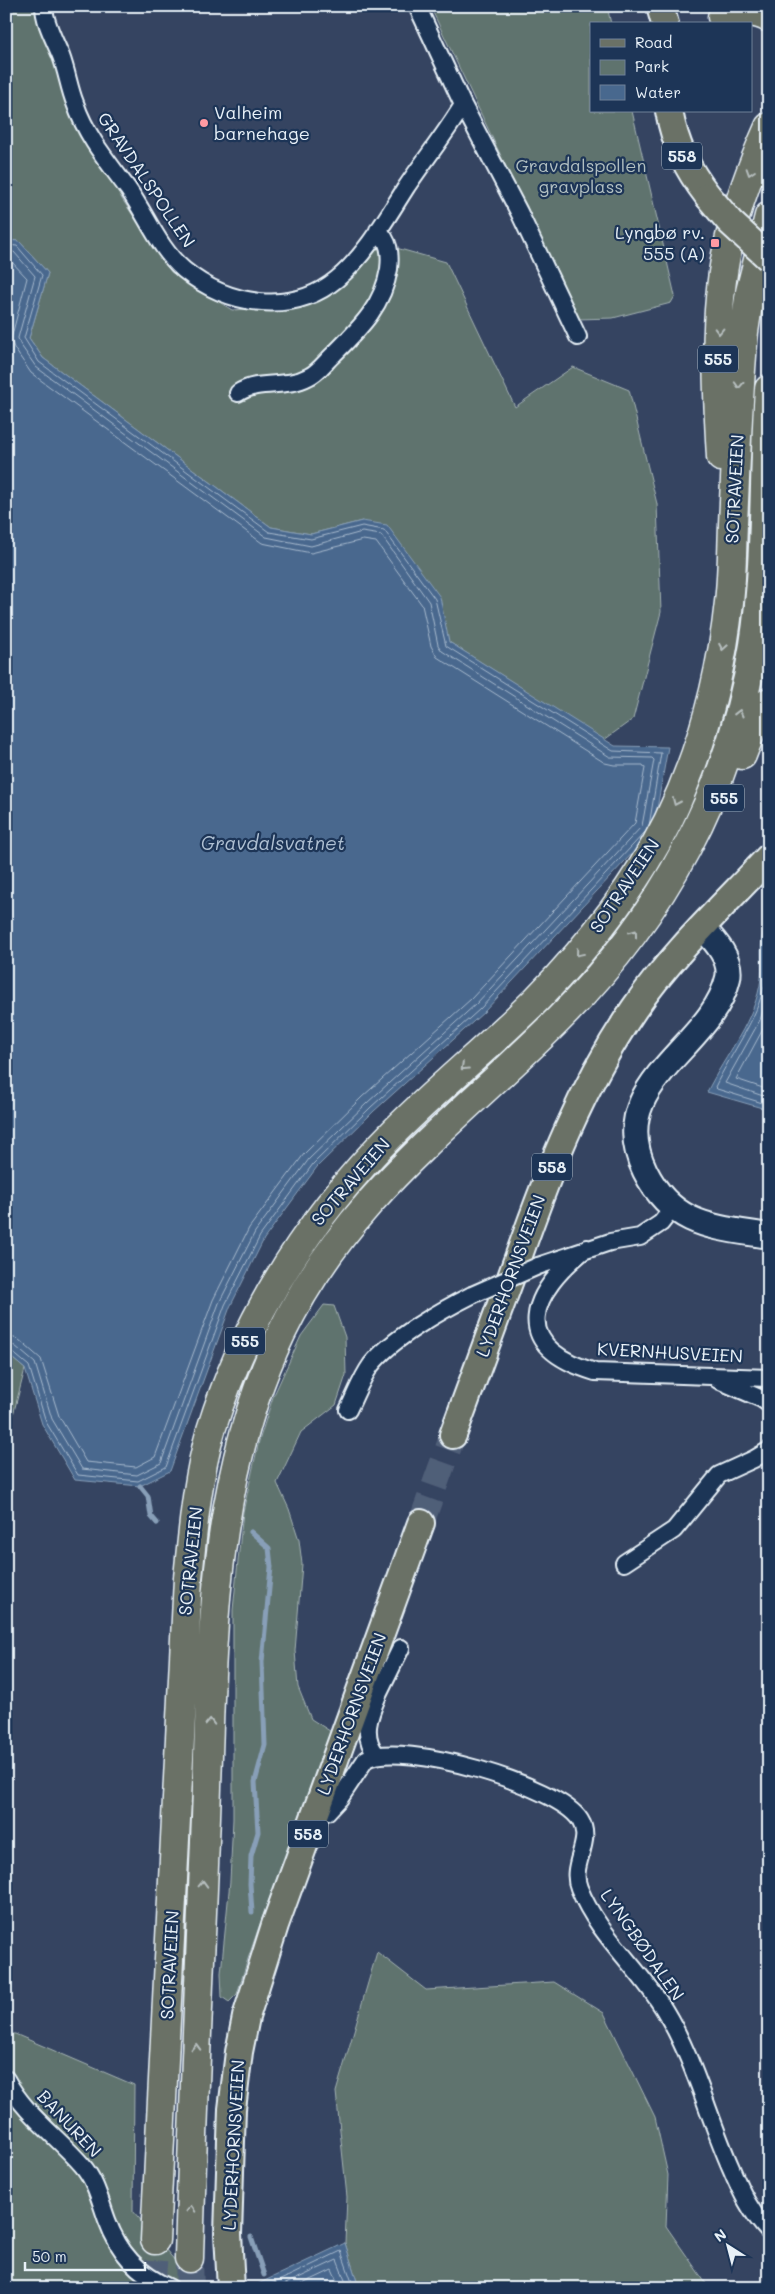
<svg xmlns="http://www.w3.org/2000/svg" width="775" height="2294" font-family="Mali,sans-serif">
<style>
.green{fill:#5f736e;stroke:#a4b2b3}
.water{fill:#48688e;stroke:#889fb8}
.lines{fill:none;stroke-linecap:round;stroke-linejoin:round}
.shore{stroke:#a8bace;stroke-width:1}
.stream{stroke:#889fb8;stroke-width:5}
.primary-tunnel{stroke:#505e78;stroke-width:26;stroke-dasharray:26 13;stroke-linecap:butt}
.highway-tunnel{stroke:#505e78;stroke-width:28;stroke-dasharray:28 14;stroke-linecap:butt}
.street-casing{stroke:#e8f1f8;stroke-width:20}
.secondary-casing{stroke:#e8f1f8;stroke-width:28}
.primary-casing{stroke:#e8f1f8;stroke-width:30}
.highway-casing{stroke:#e8f1f8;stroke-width:31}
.street{stroke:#1d3557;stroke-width:16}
.secondary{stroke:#1d3557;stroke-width:24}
.primary{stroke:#6a7166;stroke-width:26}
.highway{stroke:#6a7166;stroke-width:28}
.street-bridge-casing{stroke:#e8f1f8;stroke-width:20;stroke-linecap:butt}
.primary-bridge-casing{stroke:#e8f1f8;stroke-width:30;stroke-linecap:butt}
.street-bridge{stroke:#1d3557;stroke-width:16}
.primary-bridge{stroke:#6a7166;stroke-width:26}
.oneway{stroke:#b6bebe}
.poi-dot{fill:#ff9aa2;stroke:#1d3557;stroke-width:2}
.labels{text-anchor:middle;stroke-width:4.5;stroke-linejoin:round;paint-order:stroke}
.shield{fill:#1d3557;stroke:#abb9c8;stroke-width:1}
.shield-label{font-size:16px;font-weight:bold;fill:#e8f1f8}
.poi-label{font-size:18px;fill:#e8f1f8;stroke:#1d3557;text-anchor:start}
.park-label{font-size:18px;fill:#b1bfc1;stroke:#1d3557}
.street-label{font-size:18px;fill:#e8f1f8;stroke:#1d3557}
.water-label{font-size:19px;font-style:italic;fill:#b0c1d3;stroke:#1d3557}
</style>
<rect width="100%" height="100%" fill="#354461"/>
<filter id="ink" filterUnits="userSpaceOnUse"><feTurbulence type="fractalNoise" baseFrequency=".02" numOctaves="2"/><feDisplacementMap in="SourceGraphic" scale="10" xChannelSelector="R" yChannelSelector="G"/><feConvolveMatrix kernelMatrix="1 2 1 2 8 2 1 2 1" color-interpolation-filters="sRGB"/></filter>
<g filter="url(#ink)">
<path class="green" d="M6,6h31l2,20 83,173 49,73 61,38 57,-3 93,-63 64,18 69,145 58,-40 56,23 28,114 4,108 -28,107 -29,21 -155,-98 -87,-121 -51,13 -40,-7 -228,-169 -14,-20 19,-65 -29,-32 -13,-1z
M430,6h177l4,18h-20v87h41l43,185 -4,7 -58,15 -35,1z
M324,1305l10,1 11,31 1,38 -10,30 -35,27 -24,51 12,26 10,31 3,24 -7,87 3,36 13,32 22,14c-31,87 -70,172 -96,261l-8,8 -7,-5 -1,-24 9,-92 3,-62v-209l10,-98 16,-71 14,-44 28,-61z
M6,1353l19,16 -19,73z
M377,1952l49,38 128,-8 50,31 51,104 13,58 -2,51 43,62h-350l-14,-45 2,-46 -11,-105z
M6,2034h9l119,51 -1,126 65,77h-192z"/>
<path class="water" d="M6,240l13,1 29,32 -19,65 14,20 228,169 40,7 51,-13 25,4 53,72 9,45 166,104 53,1 -15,84 -169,181 -110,99 -57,56 -53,72 -34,68 -60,164 -30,15 -65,-6 -33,-56 -17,-55 -19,-16z
M769,919v191l-62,-18c18,-37 49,-72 54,-114 2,-20 -4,-42 8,-59z
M345,2243l14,45h-99l-2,-4z"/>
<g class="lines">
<path class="shore" d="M6,245l11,1 25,29 -18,63 15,24 230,170 42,7 51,-13 22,4 51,69 11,47 167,105 48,2 -12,73
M6,251l8,1 21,24 -17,62 2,6 16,23 230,170 45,9 51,-14 19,3 48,67 9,43 4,6 168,106 42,1 2,2 -12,66 -166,178 -109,99 -58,56 -54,73 -36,71 -58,160 -24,12 -55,-6 -30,-50 -17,-56 -20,-17 -9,-2
M6,259l4,1 17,18 -16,61 3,9 17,25 231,170 49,10 52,-13 13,2 46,63 9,41 6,11 168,106 9,2h29l2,3 -10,55 -164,176 -109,98 -58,57 -55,74 -36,72 -58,157 -19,10 -50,-5 -27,-46 -18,-57 -23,-20 -12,-3
M769,932c-5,16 0,33 -4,50 -8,39 -33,69 -50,105l2,2 52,16
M769,992l-9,28 -35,63 44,15
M769,1018l-33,61 33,11
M6,1350l5,1 18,15 17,56 32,53 60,6 28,-14 59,-162 35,-69 53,-72 58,-57 109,-98 166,-178
M264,2288l77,-37 13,37
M277,2288l60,-28 11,28
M294,2288l38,-18 8,18"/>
<path class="stream" d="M140,1486l8,10 3,20 6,7
M251,1532l18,16 2,19 -9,95 3,83 -10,37 3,50 -7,24 -1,28 2,28
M251,2237l13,38"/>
<path class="primary-tunnel" d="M421,1523l32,-88"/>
<path class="highway-tunnel" d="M189,2258l1,30
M151,2288l4,-48"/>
<g class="street-casing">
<path id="street" d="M44,6c0,16 11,35 17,50 6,16 8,32 14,47 11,33 33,59 53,86 19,27 31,60 56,81 43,35 107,47 153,9 29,-24 50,-62 70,-93 19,-28 39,-53 56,-81l-46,-99
M463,105l56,107 59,125
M238,393c21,-14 48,-4 70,-16 10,-4 18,-16 26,-23 26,-26 49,-48 55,-85 2,-16 0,-28 -11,-39
M587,1248c-58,45 -79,98 8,124l174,6
M538,1266l72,-24 30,-5 21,-14 11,-14
M718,1380l44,19 7,5
M348,1410c8,-16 13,-31 23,-45 21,-27 71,-55 101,-70
M624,1563l50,-33 45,-55 35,-16 15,-9
M361,1687l17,8c-9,21 -17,41 -1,60
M378,1695l23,-47
M317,1809l10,3 13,-14 26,-39c36,-19 192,26 214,61 14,22 -11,44 -1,68 19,48 61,80 86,123 29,48 43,105 66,157 10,24 20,45 38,64
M6,2079c18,35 51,57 76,86 14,16 18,36 25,55 12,33 31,54 63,68"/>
</g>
<g class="secondary-casing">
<path id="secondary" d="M703,928c12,13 29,31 25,50 -16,71 -126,105 -83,193 28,56 69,56 124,65"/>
</g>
<g class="primary-casing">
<path id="primary" d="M660,6l5,18
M669,111c6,33 18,58 39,85
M453,1435c22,-59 43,-118 65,-177 31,-88 63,-171 116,-249 36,-53 91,-105 135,-152
M231,2288l-3,-54 4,-125 7,-57 7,-35 29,-92 146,-402"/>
</g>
<g class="highway-casing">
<path id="highway" d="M722,17c16,-5 31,-8 47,1
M721,457c-4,-69 -8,-143 7,-212 9,-40 24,-80 41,-118
M742,755l9,-23 18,-30
M155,2240l33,-662c5,-49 9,-100 23,-148 36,-117 99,-214 185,-300 45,-45 96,-86 141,-131 51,-52 98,-112 131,-178 33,-69 53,-143 61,-219 3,-25 3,-52 4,-78 3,-64 5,-128 11,-192l6,-40 19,-76
M189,2258c4,-147 11,-294 17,-441 6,-163 3,-333 75,-483 66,-137 173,-210 277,-314 104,-103 173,-229 196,-375 13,-84 9,-171 15,-256"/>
</g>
<use href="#street" class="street"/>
<use href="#secondary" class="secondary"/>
<use href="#primary" class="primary"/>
<use href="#highway" class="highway"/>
<g class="street-bridge-casing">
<path id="street-bridge" d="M472,1295l66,-29"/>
</g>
<g class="primary-bridge-casing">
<path id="primary-bridge" d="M708,196l22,26 39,36"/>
</g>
<use href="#street-bridge" class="street-bridge"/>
<use href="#primary-bridge" class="primary-bridge"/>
</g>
<defs><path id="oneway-chevron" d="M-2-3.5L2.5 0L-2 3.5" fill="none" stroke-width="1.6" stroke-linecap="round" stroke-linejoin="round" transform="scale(1.25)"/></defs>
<g class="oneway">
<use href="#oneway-chevron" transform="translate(750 172) rotate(108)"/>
<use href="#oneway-chevron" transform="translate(719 331) rotate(91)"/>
<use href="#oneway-chevron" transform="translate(739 385) rotate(93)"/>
<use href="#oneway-chevron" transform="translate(723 647) rotate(100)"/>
<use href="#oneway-chevron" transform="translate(739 713) rotate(-76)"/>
<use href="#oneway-chevron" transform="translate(676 802) rotate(114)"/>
<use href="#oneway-chevron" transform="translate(634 933) rotate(-54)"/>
<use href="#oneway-chevron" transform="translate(579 953) rotate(130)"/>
<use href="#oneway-chevron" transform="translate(464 1067) rotate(137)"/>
<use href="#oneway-chevron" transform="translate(210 1722) rotate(-88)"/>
<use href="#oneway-chevron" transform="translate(203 1884) rotate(-88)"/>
<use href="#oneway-chevron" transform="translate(196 2047) rotate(-88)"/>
<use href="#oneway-chevron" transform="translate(191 2209) rotate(-88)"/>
</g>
</g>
<g class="poi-dot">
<circle cx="204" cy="123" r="5"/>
<rect x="710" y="238" width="10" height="10" rx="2.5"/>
</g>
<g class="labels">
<g class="shield">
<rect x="662" y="142.5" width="40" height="27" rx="4"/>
<rect x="698" y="345.5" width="40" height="27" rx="4"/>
<rect x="704" y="784.5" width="40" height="27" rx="4"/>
<rect x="532" y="1153.5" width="40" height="27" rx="4"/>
<rect x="225" y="1327.5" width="40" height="27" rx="4"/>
<rect x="288" y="1820.5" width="40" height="27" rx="4"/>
</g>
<g class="shield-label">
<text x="682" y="162">558</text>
<text x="718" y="365">555</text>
<text x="724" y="804">555</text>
<text x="552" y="1173">558</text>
<text x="245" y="1347">555</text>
<text x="308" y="1840">558</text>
</g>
<g class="poi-label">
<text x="214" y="119">Valheim<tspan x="214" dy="21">barnehage</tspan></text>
<text x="705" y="239" text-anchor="end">Lyngbø rv.<tspan x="705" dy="21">555 (A)</tspan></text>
</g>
<g class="park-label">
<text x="581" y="172">Gravdalspollen<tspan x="581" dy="21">gravplass</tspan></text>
</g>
<g class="street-label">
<text transform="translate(146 180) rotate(56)" y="6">GRAVDALSPOLLEN</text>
<text transform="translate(735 489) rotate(-87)" y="6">SOTRAVEIEN</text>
<text transform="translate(625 886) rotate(-56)" y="6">SOTRAVEIEN</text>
<text transform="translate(351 1182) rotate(-49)" y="6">SOTRAVEIEN</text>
<text transform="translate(511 1276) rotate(-70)" y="6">LYDERHORNSVEIEN</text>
<text transform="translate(670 1353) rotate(3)" y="6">KVERNHUSVEIEN</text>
<text transform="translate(191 1561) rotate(-84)" y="6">SOTRAVEIEN</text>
<text transform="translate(352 1714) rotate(-70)" y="6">LYDERHORNSVEIEN</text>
<text transform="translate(642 1945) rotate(55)" y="6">LYNGBØDALEN</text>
<text transform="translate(170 1965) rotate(-87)" y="6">SOTRAVEIEN</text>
<text transform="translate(69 2124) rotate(47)" y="6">BANUREN</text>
<text transform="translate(234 2145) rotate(-87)" y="6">LYDERHORNSVEIEN</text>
</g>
<g class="water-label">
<text x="273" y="850">Gravdalsvatnet</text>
</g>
</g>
<rect width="775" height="2294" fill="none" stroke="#1d3557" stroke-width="25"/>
<rect x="12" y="12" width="750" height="2269" fill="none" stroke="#e8f1f8" stroke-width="2" filter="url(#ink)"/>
<rect x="590" y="22" width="162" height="90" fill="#1d3557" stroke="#6e8097"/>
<rect x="600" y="39" width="25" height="8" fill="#6a7166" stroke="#6e8097"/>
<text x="635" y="48" font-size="15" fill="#e8f1f8">Road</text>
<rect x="600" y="60" width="25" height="15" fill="#5f736e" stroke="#6e8097"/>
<text x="635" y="72" font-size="15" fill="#e8f1f8">Park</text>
<rect x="600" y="85" width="25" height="15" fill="#48688e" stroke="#6e8097"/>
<text x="635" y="98" font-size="15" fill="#e8f1f8">Water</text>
<g transform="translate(728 2246) rotate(324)" stroke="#1d3557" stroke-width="4" paint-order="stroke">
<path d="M0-4L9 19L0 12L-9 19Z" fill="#e8f1f8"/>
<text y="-8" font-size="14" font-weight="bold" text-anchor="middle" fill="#e8f1f8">N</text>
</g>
<path d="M25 2262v8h120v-8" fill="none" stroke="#e8f1f8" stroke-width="2.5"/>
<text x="32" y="2262" font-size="15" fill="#e8f1f8" stroke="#1d3557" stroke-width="4" paint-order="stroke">50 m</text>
</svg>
